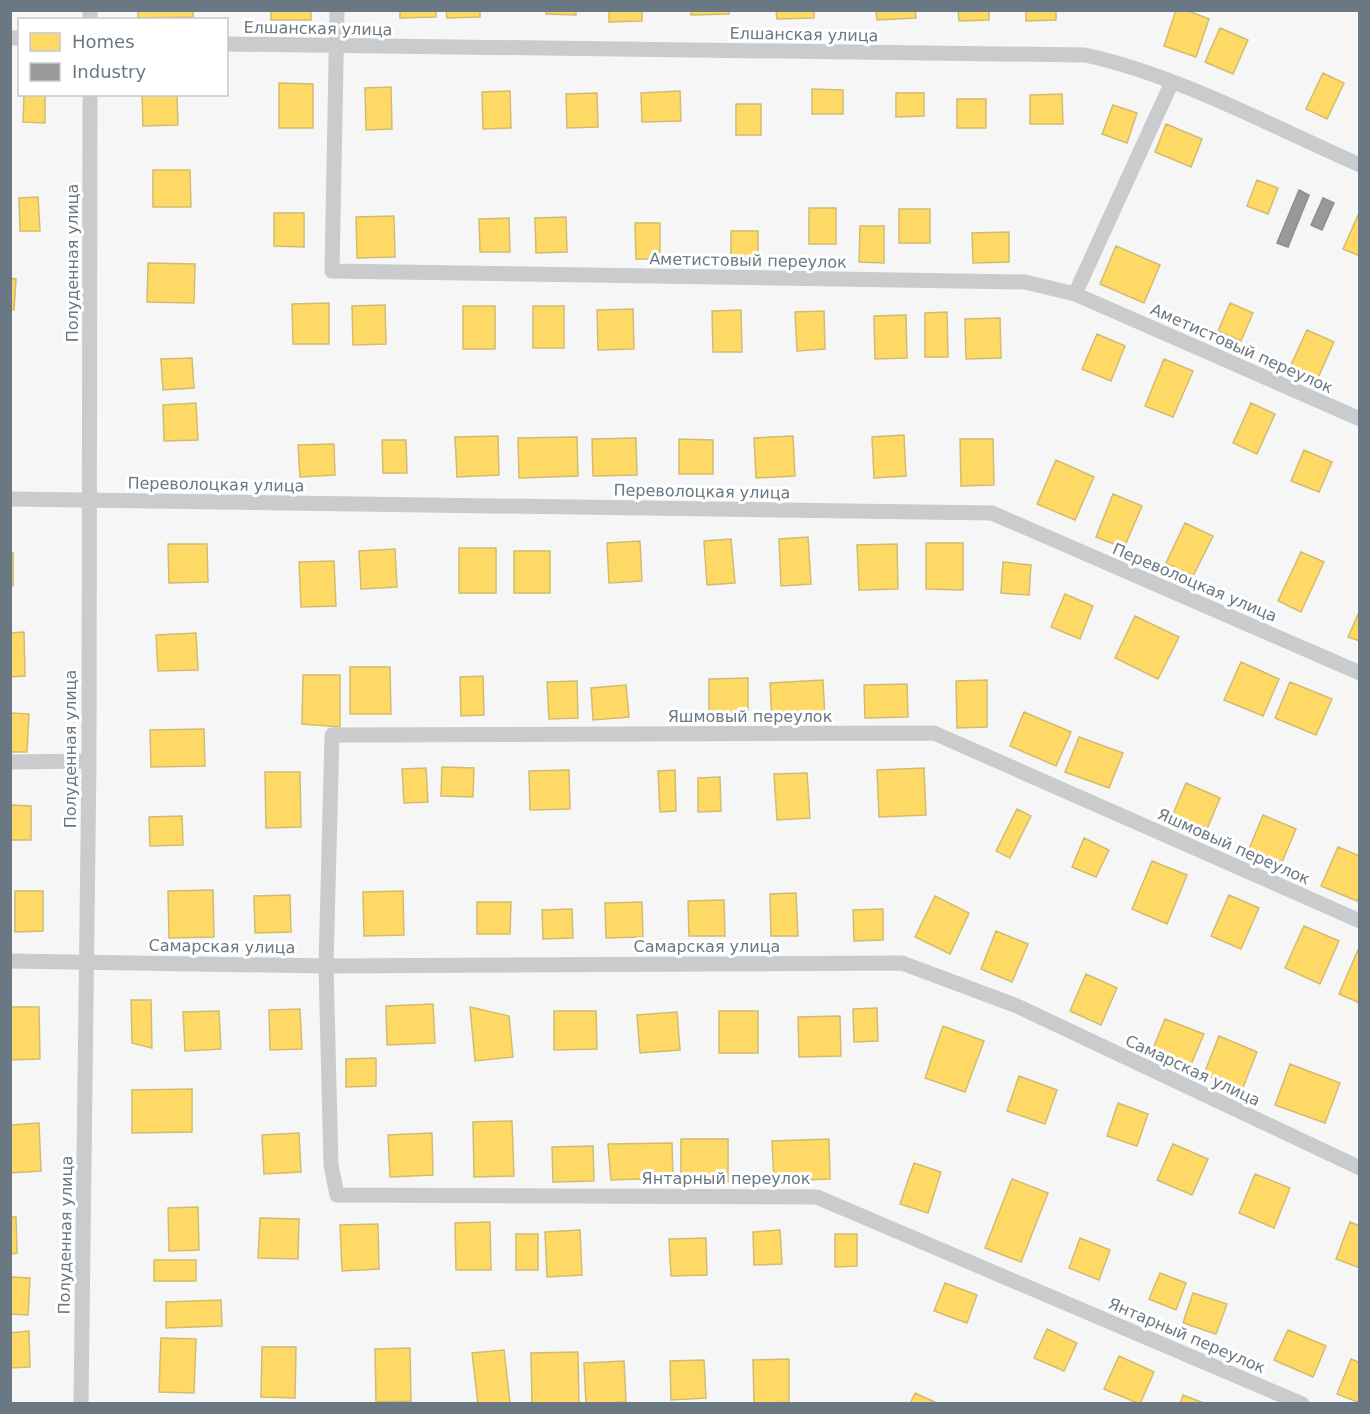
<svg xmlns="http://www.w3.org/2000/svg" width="1370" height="1414" font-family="'DejaVu Sans',sans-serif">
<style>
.homes{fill:#ffd966;stroke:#d2bc6f;stroke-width:1.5}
.industry{fill:#999;stroke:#8b8f92;stroke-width:1.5}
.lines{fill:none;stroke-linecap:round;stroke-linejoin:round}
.minor{stroke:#c9cbcc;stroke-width:15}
.labels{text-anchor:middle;stroke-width:6;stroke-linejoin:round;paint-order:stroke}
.street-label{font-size:16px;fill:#697883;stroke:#fff}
</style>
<rect width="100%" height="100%" fill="#f6f6f6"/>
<path class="homes" d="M138,10h55v7l-55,1z
M271,10h40v10h-40z
M400,10h36v7l-36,1z
M446,10h34v7l-33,1z
M546,10h30v5l-30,-1z
M609,10h33v11l-33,1z
M691,10h38v4l-38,1z
M776,10h38v8l-37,1z
M876,10h39l1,8 -39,2z
M958,10h31v10l-30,1z
M1026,10h30v10l-30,1z
M1176,10h10l23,9 -13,38 -32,-11z
M1220,28l28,12 -15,34 -28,-12z
M1323,73l21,10 -17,36 -21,-10z
M279,83l34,1v44h-34z
M391,87l1,42 -26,1 -1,-42z
M812,89l31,1v24h-31z
M510,91l1,37 -28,1 -1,-37z
M680,91l1,30 -39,1 -1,-29z
M597,93l1,34 -31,1 -1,-34z
M896,93h28v23l-28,1z
M24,94h21v29l-22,-1z
M142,94h35l1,31 -35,1z
M1062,94l1,30h-33v-29z
M957,99h29v29h-29z
M736,104h25v31h-25z
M1113,105l24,8 -10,30 -25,-9z
M1166,124l36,15 -11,28 -36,-15z
M153,170h37l1,37h-38z
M1257,180l21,8 -10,26 -21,-8z
M38,197l2,34h-20l-1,-33z
M809,208h27v36h-27z
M899,209h31v34h-31z
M274,213h30v34l-30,-1z
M1359,213l1,1v42l-17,-7z
M394,216l1,41 -38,1 -1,-41z
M566,217l1,35 -31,1 -1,-35z
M509,218l1,34h-30l-1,-33z
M635,223h25v36h-24z
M860,226h24v37l-25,-1z
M731,231h27v27h-27z
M1009,232v30l-36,1 -1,-30z
M1116,246l44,19 -16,38 -44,-19z
M148,263l47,1 -1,39 -47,-1z
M10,278l6,1 -2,31h-4z
M329,303v41h-36l-1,-40z
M1230,303l23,10 -12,28 -23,-10z
M385,305l1,39 -33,1 -1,-39z
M463,306h32v43h-32z
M533,306h31v42h-31z
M633,309l1,40 -36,1 -1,-40z
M741,310l1,42h-29l-1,-41z
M824,311l1,38 -28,2 -2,-39z
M947,312l1,45h-23v-44z
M906,315l1,43 -32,1 -1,-43z
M1000,318l1,40 -35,1 -1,-40z
M1307,330l27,12 -16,36 -27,-13z
M1097,334l28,12 -14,35 -29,-12z
M192,358l2,30 -31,2 -2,-31z
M1164,359l29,12 -20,46 -28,-11z
M196,403l2,37 -34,1 -1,-36z
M1251,403l24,11 -18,40 -24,-11z
M904,435l2,41 -32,2 -2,-41z
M498,436l1,39 -42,2 -2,-40z
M793,436l2,40 -39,2 -2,-40z
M577,437l1,39 -59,2 -1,-40z
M636,438l1,37 -44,1 -1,-37z
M679,439l34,1v34h-34z
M960,439h33l1,46 -33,1z
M382,440h24l1,33h-24z
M334,444l1,31 -35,2 -2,-32z
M1304,450l28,12 -13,30 -28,-11z
M1056,460l38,17 -19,43 -38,-16z
M1113,494l29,12 -18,42 -28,-11z
M1185,523l28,13 -20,40 -27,-13z
M808,537l3,47 -30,2 -2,-47z
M731,539l4,44 -28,2 -3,-44z
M640,541l2,40 -33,2 -2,-40z
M926,543h37v47l-37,-1z
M168,544h39l1,38 -39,1z
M897,544l1,45 -39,1 -2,-45z
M459,548h37v45h-37z
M395,549l2,38 -36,2 -2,-38z
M514,551h36v42h-36z
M1301,552l23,10 -23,50 -23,-11z
M10,553h3v33h-3z
M334,561l2,45 -35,1 -2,-45z
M1003,562l28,3 -2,30 -28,-2z
M1065,594l28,12 -13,33 -29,-12z
M1360,610v31l-12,-4z
M1135,616l44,21 -21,42 -43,-21z
M24,632l1,44 -15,1v-44z
M196,633l2,37 -40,1 -2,-36z
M1241,662l38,17 -16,37 -39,-16z
M350,667h40l1,47h-41z
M303,675h37v52l-38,-3z
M483,676l1,39 -23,1 -1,-39z
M748,678v37l-39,1v-37z
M823,680l2,41 -53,2 -2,-40z
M987,680v47l-30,1 -1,-47z
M577,681l1,37 -29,1 -2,-37z
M1290,682l42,17 -16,36 -41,-17z
M907,684l1,33 -43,1 -1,-33z
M626,685l3,32 -36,3 -2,-32z
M1024,712l47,20 -15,34 -46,-20z
M10,713l19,1 -2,38h-17z
M204,729l1,37 -54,1 -1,-37z
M1079,737l44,16 -14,35 -44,-16z
M442,767l32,1 -1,29 -32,-1z
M426,768l2,34 -24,1 -2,-34z
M924,768l2,47 -47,2 -2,-47z
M569,770l1,39 -40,1 -1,-39z
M675,770l1,41 -16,1 -2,-41z
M265,772h35l1,55 -35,1z
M807,773l3,45 -33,2 -3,-46z
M720,777l1,34 -23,1v-34z
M1186,783l34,15 -13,31 -34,-15z
M11,805l20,1v34h-21z
M1017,809l14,7 -21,42 -14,-7z
M1263,815l33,14 -14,33 -33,-13z
M182,816l1,29 -33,1 -1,-29z
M1084,838l25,12 -13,27 -24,-10z
M1338,847l22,9v39l-3,6 -36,-15z
M1152,861l35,14 -20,49 -35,-15z
M213,890l1,47 -45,1 -1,-47z
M15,891h28v40l-28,1z
M403,891l1,44 -40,1 -1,-44z
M796,893l2,43h-27l-1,-42z
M290,895l1,37 -36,1 -1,-37z
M1229,895l30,13 -18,41 -30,-13z
M935,896l34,17 -19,41 -35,-17z
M724,900l1,36h-36l-1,-35z
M477,902h34l-1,32h-33z
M642,902l1,35 -37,1 -1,-35z
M572,909l1,29 -30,1 -1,-29z
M883,909v31l-29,1 -1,-31z
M1304,926l35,15 -19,43 -35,-16z
M996,931l32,13 -16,38 -31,-13z
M1358,950h2v53l-21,-9z
M1086,974l31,14 -16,37 -31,-14z
M131,1000h20l1,48 -20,-5z
M433,1004l2,39 -48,2 -1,-39z
M10,1007h29l1,52 -30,1z
M470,1007l39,9 4,41 -38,4z
M877,1008l1,33 -24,1 -1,-33z
M300,1009l2,40 -32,1 -1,-40z
M219,1011l2,38 -36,2 -2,-39z
M554,1011h42l1,38 -43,1z
M719,1011h39v42h-39z
M677,1012l3,38 -40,3 -3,-38z
M840,1016l1,40 -42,1 -1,-40z
M1165,1019l39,15 -14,33 -38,-16z
M943,1026l41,15 -19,51 -40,-14z
M1219,1036l38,16 -15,38 -38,-16z
M376,1058v28l-30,1v-28z
M1290,1064l50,19 -15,40 -50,-18z
M1019,1076l38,14 -12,34 -38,-13z
M192,1089v43l-60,1v-43z
M1118,1103l30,11 -11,32 -30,-10z
M512,1121l2,55 -40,1 -1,-55z
M39,1123l2,48 -31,2v-48z
M299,1133l2,39 -37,2 -2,-39z
M432,1133l1,42 -43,2 -2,-42z
M681,1139h47v43l-47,-1z
M829,1139l1,40 -56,2 -2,-40z
M672,1143l1,35 -62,2 -3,-36z
M1173,1144l35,15 -16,36 -35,-15z
M593,1146l1,35 -41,1 -1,-35z
M914,1163l27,9 -13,41 -28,-9z
M1255,1174l35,14 -16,40 -35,-15z
M1012,1179l36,14 -27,69 -36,-14z
M198,1207l1,43 -30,1 -1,-43z
M10,1217h6l1,36 -7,1z
M260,1218l39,1 -1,40 -40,-1z
M490,1222l1,48h-35l-1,-47z
M1350,1222l10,4v42l-24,-9z
M378,1224l1,45 -37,2 -2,-46z
M580,1230l2,45 -35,2 -2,-45z
M780,1230l2,34 -28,1 -1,-33z
M516,1234h22v36h-22z
M835,1234h22v32l-22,1z
M706,1238l1,37 -36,1 -2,-37z
M1080,1238l30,12 -11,30 -30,-12z
M154,1260h42v21h-42z
M1160,1273l26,10 -10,27 -27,-11z
M10,1277l20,1 -2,37 -18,-1z
M945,1283l32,12 -10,28 -33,-12z
M1193,1293l34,11 -11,30 -33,-11z
M221,1300l1,26 -56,2v-26z
M1047,1329l30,14 -13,28 -30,-13z
M1288,1330l38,16 -13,31 -39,-17z
M29,1331l1,36 -20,1v-35z
M161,1338l35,1 -2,54 -35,-1z
M262,1347h34l-1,51 -34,-1z
M410,1348l1,53 -35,1 -1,-53z
M504,1350l6,53 -32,1 -6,-51z
M578,1352l1,52h-47l-1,-51z
M1119,1356l35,16 -14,32 -36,-15z
M789,1359v43l-35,2 -1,-44z
M1351,1359l9,4v40l-23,-9z
M704,1360l2,38 -35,2 -1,-39z
M624,1361l2,41 -40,2 -2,-41z
M915,1393l24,11h-29z
M1183,1395l23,9h-26z"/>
<path class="industry" d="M1299,190l10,5 -21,52 -11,-4z
M1323,198l11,5 -12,27 -11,-5z"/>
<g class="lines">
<path class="minor" d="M90,10v10
M337,10l-5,261 693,11 50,12 285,125
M10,38h10
M226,44l859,11c93,20 188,72 275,110
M1075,294l97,-212
M10,499l982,14 368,160
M10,762l79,-1
M10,961l316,5 576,-3 115,43 343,162
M81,1404l8,-643 1,-667
M1302,1404l-485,-207 -480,-2 -6,-30 -5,-199 6,-231 602,-2 426,188"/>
</g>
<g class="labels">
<g class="street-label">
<text transform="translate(318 28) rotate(1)" y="6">Елшанская улица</text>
<text transform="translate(804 34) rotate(1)" y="6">Елшанская улица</text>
<text transform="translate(748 260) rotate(1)" y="6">Аметистовый переулок</text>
<text transform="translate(72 263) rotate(-90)" y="6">Полуденная улица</text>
<text transform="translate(1242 348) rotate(24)" y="6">Аметистовый переулок</text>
<text transform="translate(216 484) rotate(1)" y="6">Переволоцкая улица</text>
<text transform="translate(702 491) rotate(1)" y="6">Переволоцкая улица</text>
<text transform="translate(1195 582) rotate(23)" y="6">Переволоцкая улица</text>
<text x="750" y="722">Яшмовый переулок</text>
<text transform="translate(70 749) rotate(-90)" y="6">Полуденная улица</text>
<text transform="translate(1234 846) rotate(24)" y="6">Яшмовый переулок</text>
<text transform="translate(222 946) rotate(1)" y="6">Самарская улица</text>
<text x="707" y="952">Самарская улица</text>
<text transform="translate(1193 1070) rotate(25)" y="6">Самарская улица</text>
<text x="726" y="1184">Янтарный переулок</text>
<text transform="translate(65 1235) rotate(-89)" y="6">Полуденная улица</text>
<text transform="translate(1187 1335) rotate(23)" y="6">Янтарный переулок</text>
</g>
</g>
<rect width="1370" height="1414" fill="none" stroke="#697883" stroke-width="24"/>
<rect x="18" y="18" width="210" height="78" fill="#ffffff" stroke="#c3c9cd" stroke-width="1.5"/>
<rect x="30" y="33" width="30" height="18" fill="#ffd966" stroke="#c3c9cd" stroke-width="1.5"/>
<text x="72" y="48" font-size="18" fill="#697883">Homes</text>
<rect x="30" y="63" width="30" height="18" fill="#999999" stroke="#c3c9cd" stroke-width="1.5"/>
<text x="72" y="78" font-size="18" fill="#697883">Industry</text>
</svg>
